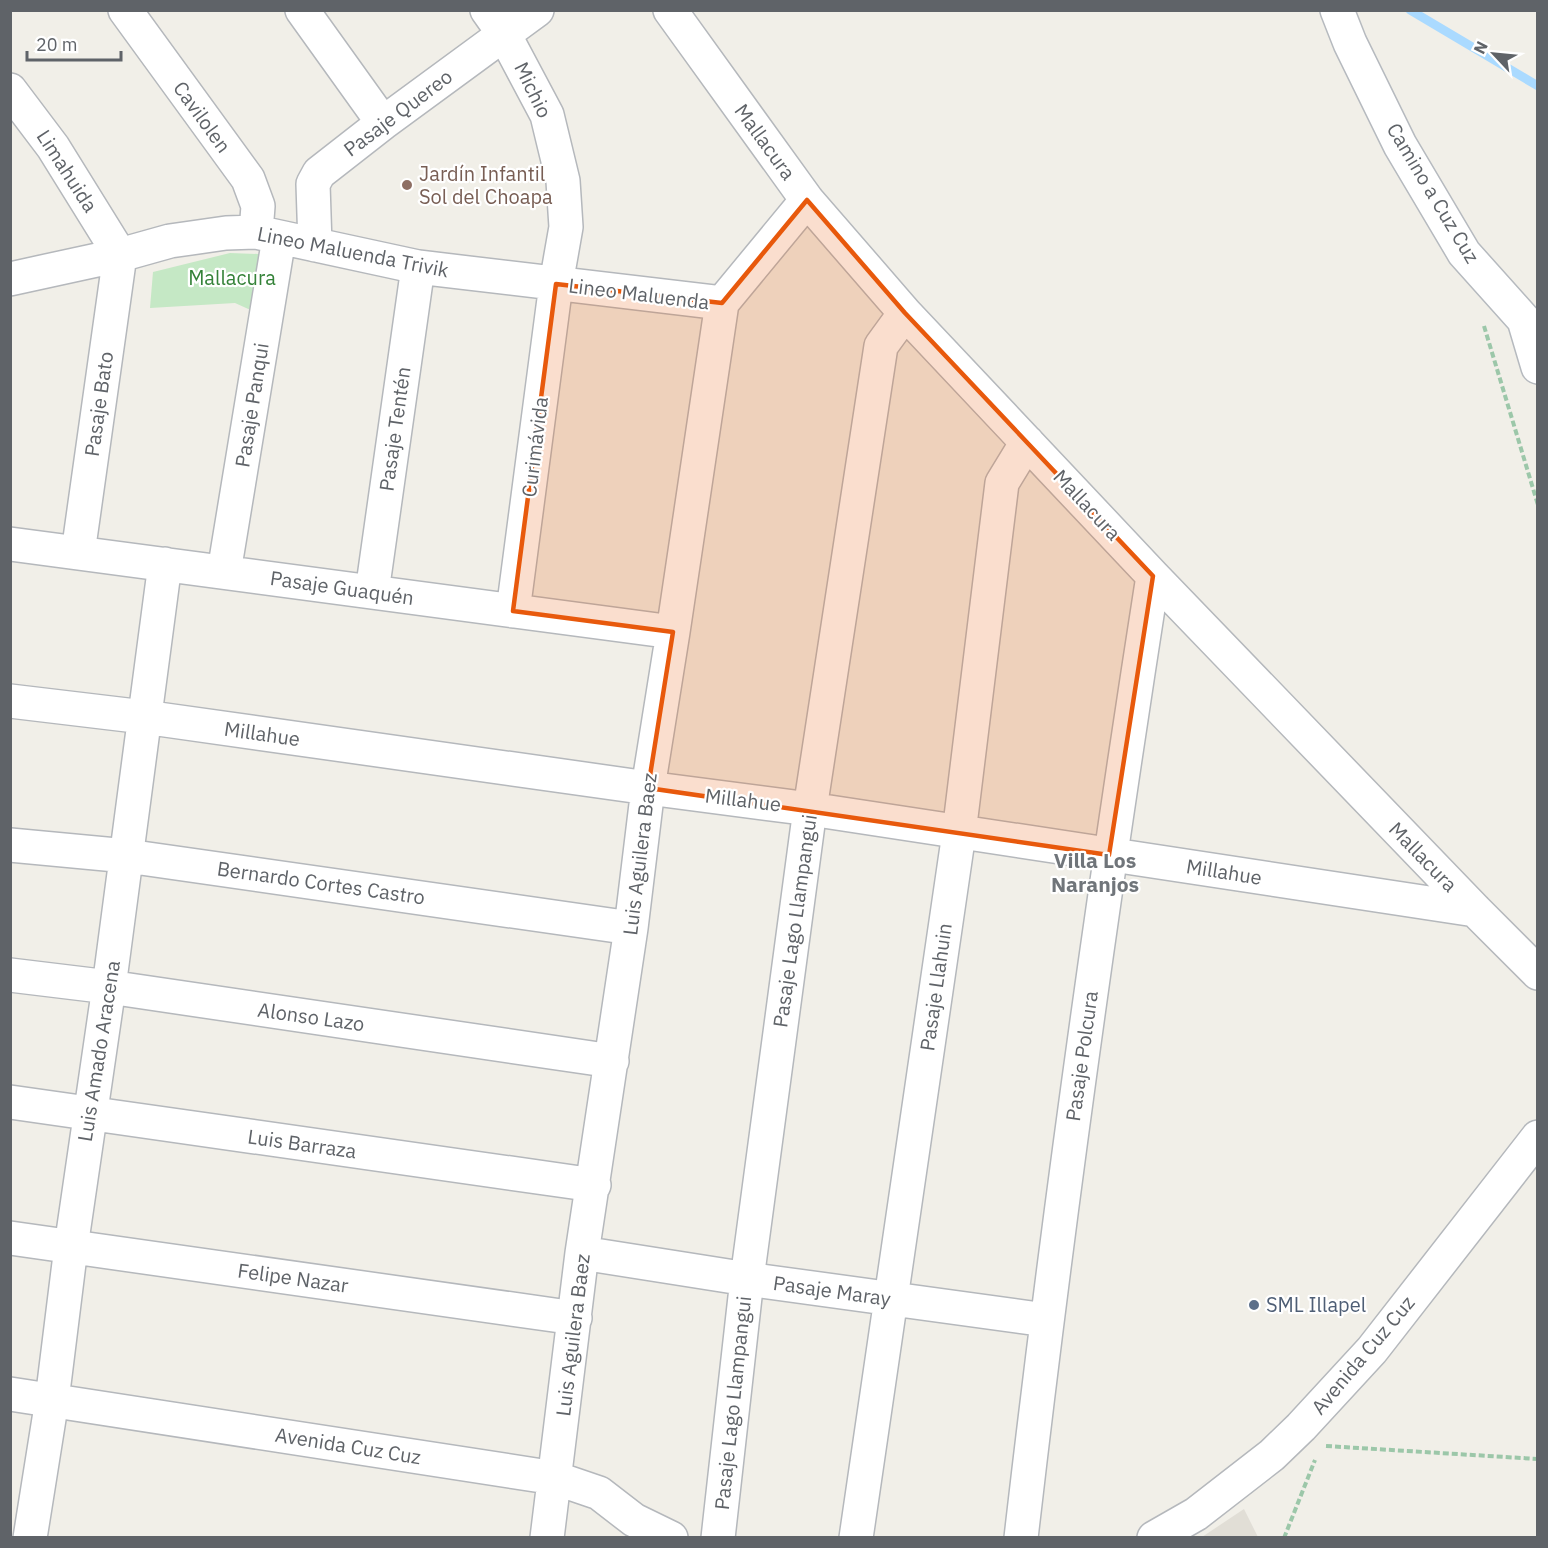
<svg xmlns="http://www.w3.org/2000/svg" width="1548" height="1548" font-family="'IBM Plex Sans',sans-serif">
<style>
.education{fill:#e1ded6}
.green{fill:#c5e8c5}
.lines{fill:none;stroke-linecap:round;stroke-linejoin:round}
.stream{stroke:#aadaff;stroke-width:9}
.street-casing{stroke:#b5b8bc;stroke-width:36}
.secondary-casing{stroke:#b6babf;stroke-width:36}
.path{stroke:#9cc7a9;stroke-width:4;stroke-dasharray:6 3;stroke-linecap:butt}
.street{stroke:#fff;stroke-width:33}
.secondary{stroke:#fff;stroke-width:33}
.marked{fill:#e8590c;fill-opacity:0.2;stroke:#e8590c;stroke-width:4.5;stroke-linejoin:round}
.education-dot{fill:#8d6e63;stroke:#fff;stroke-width:2}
.service-dot{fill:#5c6f8a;stroke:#fff;stroke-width:2}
.labels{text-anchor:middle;stroke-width:4.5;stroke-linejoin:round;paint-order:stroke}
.street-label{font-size:20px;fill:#5f6368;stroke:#fff}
.education-label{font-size:20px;fill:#785e54;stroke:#fff;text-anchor:start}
.park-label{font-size:20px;fill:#348238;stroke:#fff}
.service-label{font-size:20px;fill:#4e5e75;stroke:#fff;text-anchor:start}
.neighbourhood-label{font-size:21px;font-weight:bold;fill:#70757a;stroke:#fff}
</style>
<rect width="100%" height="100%" fill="#f1efe8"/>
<path class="education" d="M1244,1509l14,28h-56z"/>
<path class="green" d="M230,253l29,1 -4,58 -20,-9 -85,5 3,-36z"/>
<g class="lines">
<path class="stream" d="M1410,10l128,76"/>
<g class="street-casing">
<path id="street" d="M125,10l123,169 10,27 -2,26
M302,10l81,113
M487,10l17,24 43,81 16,66 3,46 -10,57 -43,327
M670,10l137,190 98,113 248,263 322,334 63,63
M10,90l43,57 67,108 -42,298
M315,245l-2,-61 6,-11 64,-50 154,-113
M10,279l110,-24 50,-14 56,-8 30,-1 162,35 304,36
M10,544l663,88
M224,572l55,-334
M372,592l46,-325
M10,701l134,16 504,71 162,21 665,101
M10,845l117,11 504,72
M10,975l99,12 503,74
M10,1102l584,83
M10,1238l565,80
M582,1253l165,26 299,41
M10,1394l545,84 44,15 35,27 37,18
M30,1538l22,-138 19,-153 38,-260 56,-423
M547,1538l35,-285 49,-325 17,-140 25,-156 49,-329 85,-103
M718,1538l29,-259 63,-470 71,-463 24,-33
M856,1538l103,-705 43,-350 25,-41
M1021,1538c37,-322 82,-642 132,-962
M1154,1538l42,-24 76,-59 29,-28 71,-77 166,-213"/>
</g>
<g class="secondary-casing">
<path id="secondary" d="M1337,10l13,33 50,102 64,108 60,67 14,47"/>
</g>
<path class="path" d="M1484,326l54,179
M1326,1446l212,13
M1284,1538l31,-78"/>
<use href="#street" class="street"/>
<use href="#secondary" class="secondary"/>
</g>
<path class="marked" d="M807,200l98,113 248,263 -44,279 -461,-67 25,-156 -160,-21 43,-327 166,19z"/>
<circle class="education-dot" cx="407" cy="185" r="6"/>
<circle class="service-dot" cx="1254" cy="1305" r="6"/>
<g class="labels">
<g class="street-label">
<text transform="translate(533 90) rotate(64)" y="7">Michio</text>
<text transform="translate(398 113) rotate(-37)" y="7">Pasaje Quereo</text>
<text transform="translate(202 117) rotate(54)" y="7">Cavilolen</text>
<text transform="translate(765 142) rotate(54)" y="7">Mallacura</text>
<text transform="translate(67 171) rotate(57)" y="7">Limahuida</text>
<text transform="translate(1433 193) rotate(59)" y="7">Camino a Cuz Cuz</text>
<text transform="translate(353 252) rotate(11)" y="7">Lineo Maluenda Trivik</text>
<text transform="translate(639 294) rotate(7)" y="7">Lineo Maluenda</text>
<text transform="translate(99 404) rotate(-82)" y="7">Pasaje Bato</text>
<text transform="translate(252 405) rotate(-81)" y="7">Pasaje Panqui</text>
<text transform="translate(395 429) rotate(-82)" y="7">Pasaje Tentén</text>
<text transform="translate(535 447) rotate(-83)" y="7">Curimávida</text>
<text transform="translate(1087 505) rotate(47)" y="7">Mallacura</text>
<text transform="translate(342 588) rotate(8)" y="7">Pasaje Guaquén</text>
<text transform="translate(262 734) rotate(8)" y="7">Millahue</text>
<text transform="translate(743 800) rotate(7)" y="7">Millahue</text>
<text transform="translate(640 854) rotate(-83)" y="7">Luis Aguilera Baez</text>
<text transform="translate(1423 857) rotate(46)" y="7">Mallacura</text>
<text transform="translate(1224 872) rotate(9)" y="7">Millahue</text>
<text transform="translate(321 883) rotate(8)" y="7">Bernardo Cortes Castro</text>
<text transform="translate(795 921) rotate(-82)" y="7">Pasaje Lago Llampangui</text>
<text transform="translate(936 987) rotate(-82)" y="7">Pasaje Llahuin</text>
<text transform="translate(311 1017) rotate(8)" y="7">Alonso Lazo</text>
<text transform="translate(99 1051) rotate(-81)" y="7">Luis Amado Aracena</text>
<text transform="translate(1082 1056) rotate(-82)" y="7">Pasaje Polcura</text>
<text transform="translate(302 1144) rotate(8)" y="7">Luis Barraza</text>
<text transform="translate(293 1278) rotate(8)" y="7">Felipe Nazar</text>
<text transform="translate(832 1291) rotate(8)" y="7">Pasaje Maray</text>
<text transform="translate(573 1335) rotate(-83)" y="7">Luis Aguilera Baez</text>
<text transform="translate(1363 1355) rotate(-50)" y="7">Avenida Cuz Cuz</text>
<text transform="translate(733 1403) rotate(-84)" y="7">Pasaje Lago Llampangui</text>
<text transform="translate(348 1446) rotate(9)" y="7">Avenida Cuz Cuz</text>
</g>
<g class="education-label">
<text x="419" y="181">Jardín Infantil<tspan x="419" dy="23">Sol del Choapa</tspan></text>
</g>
<g class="park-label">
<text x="232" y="285">Mallacura</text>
</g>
<g class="service-label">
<text x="1266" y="1312">SML Illapel</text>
</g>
<g class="neighbourhood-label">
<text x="1095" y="868">Villa Los<tspan x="1095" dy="24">Naranjos</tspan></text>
</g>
</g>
<rect width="1548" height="1548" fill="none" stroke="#5f6368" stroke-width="24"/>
<g transform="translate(1494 54) rotate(296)" stroke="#ffffff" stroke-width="4.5" paint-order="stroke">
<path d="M0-4.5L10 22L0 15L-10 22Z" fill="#5f6368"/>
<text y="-9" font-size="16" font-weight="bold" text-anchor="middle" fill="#5f6368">N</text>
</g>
<path d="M27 51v9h94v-9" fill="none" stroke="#5f6368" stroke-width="3"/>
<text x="36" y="51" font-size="18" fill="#5f6368" stroke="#ffffff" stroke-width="4.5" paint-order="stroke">20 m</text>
</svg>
